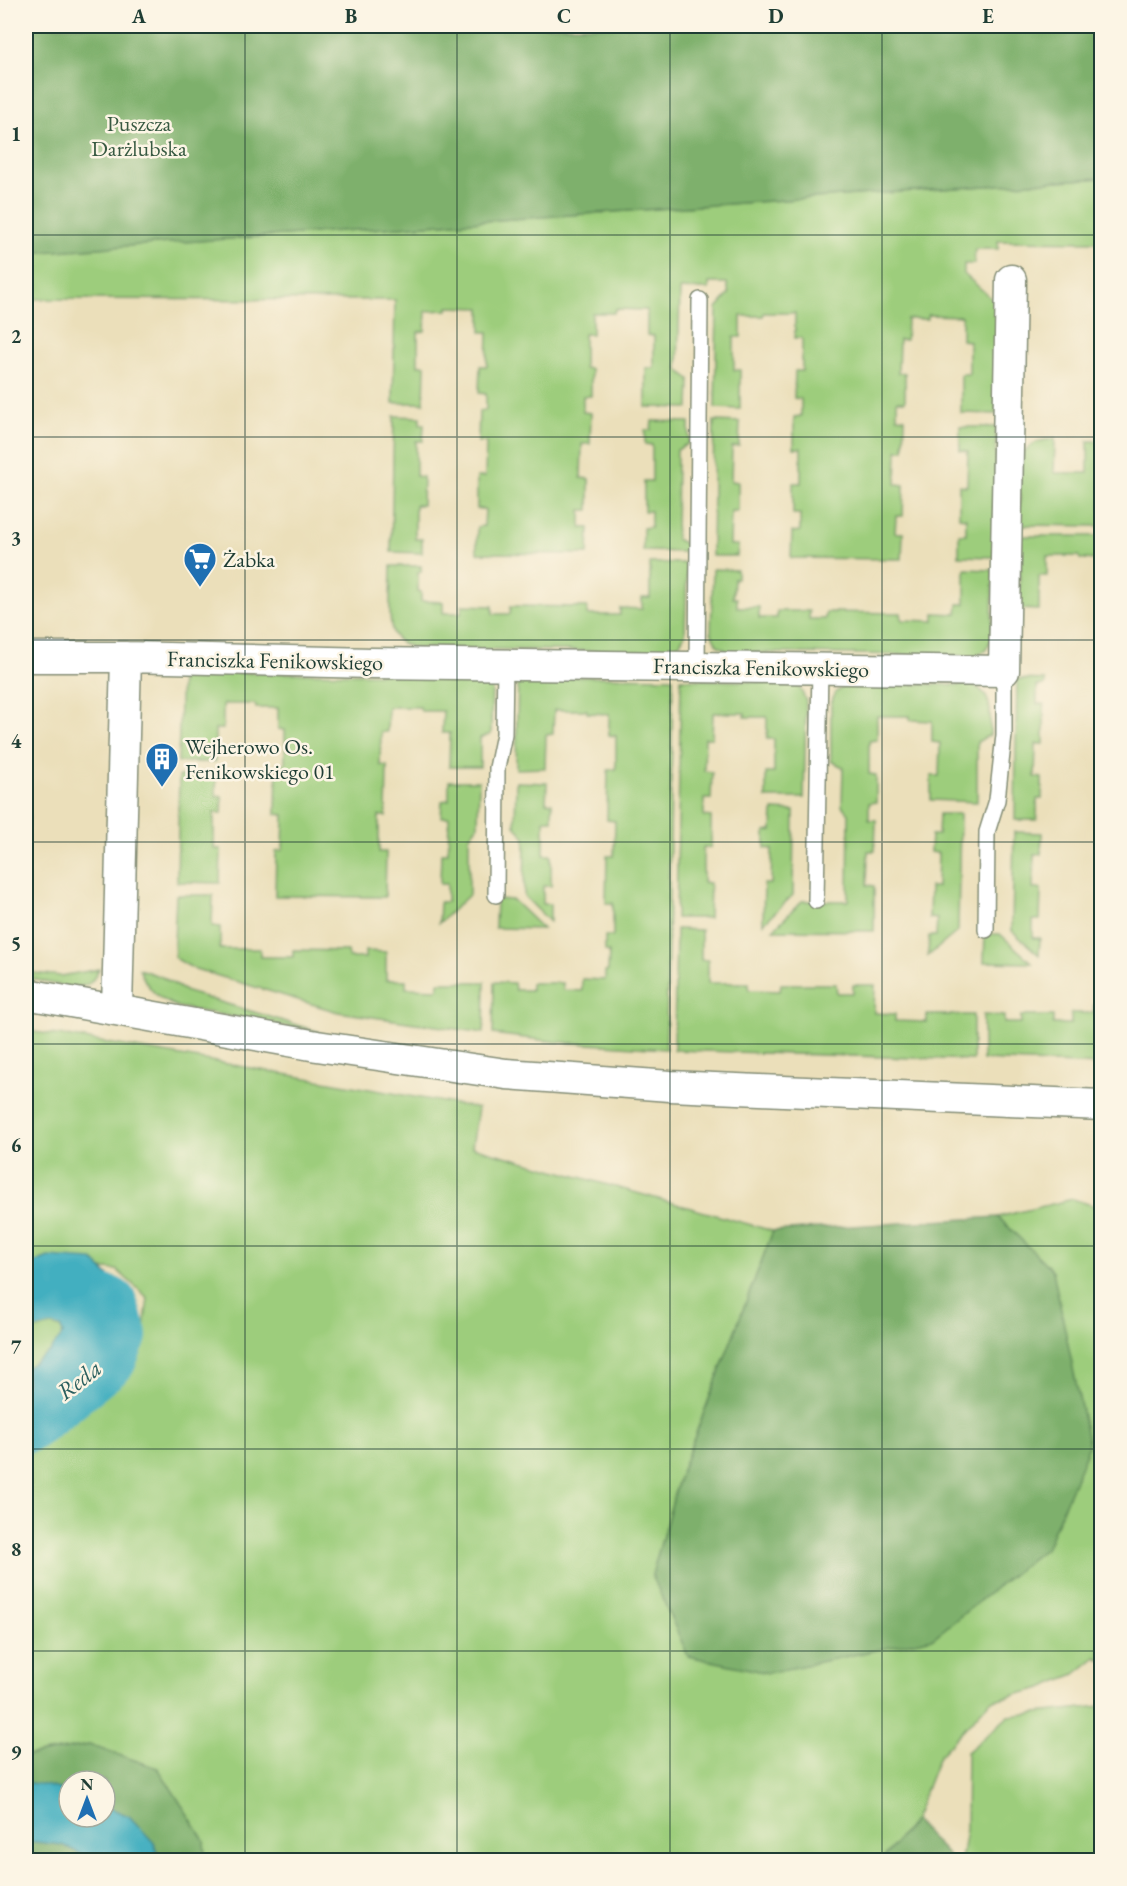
<svg xmlns="http://www.w3.org/2000/svg" width="1127" height="1886" font-family="'EB Garamond',serif">
<style>
.green{fill:#9dcd7c;stroke:#5e8558;stroke-width:1.5}
.forest{fill:#7eb06c;stroke:#4e7650;stroke-width:1.5;fill-rule:evenodd}
.water{fill:#42afc0;stroke:#30767a;stroke-width:1.5}
.lines{fill:none;stroke-linecap:round;stroke-linejoin:round}
.river{stroke:#42afc0;stroke-width:60}
.lane-casing{stroke:#858e77;stroke-width:18}
.street-casing{stroke:#858e77;stroke-width:33}
.lane{stroke:#fff;stroke-width:15}
.street{stroke:#fff;stroke-width:30}
.grid{fill:none;stroke:#1f3d34;stroke-width:1.5;stroke-opacity:0.55}
.labels{text-anchor:middle;stroke-width:5;stroke-linejoin:round;paint-order:stroke}
.park-label{font-size:22px;fill:#385a42;stroke:#fcf5e5}
.poi-label{font-size:22px;fill:#1f3d34;stroke:#fcf5e5;text-anchor:start}
.street-label{font-size:22px;fill:#1f3d34;stroke:#fcf5e5}
.water-label{font-size:24px;font-style:italic;fill:#2a5f5e;stroke:#fcf5e5}
.neatline{fill:none;stroke:#1f3d34;stroke-width:2}
.grid-label{font-size:20px;text-anchor:middle;font-weight:bold;fill:#1f3d34}
</style>
<rect width="100%" height="100%" fill="#fcf5e5"/>
<filter id="ink" filterUnits="userSpaceOnUse"><feTurbulence type="fractalNoise" baseFrequency=".0167" numOctaves="2"/><feDisplacementMap in="SourceGraphic" scale="12" xChannelSelector="R" yChannelSelector="G"/><feConvolveMatrix kernelMatrix="1 2 1 2 8 2 1 2 1" color-interpolation-filters="sRGB"/></filter>
<filter id="wash" filterUnits="userSpaceOnUse"><feTurbulence type="fractalNoise" baseFrequency=".008" numOctaves="4" result="noise"/><feDisplacementMap in="SourceGraphic" scale="24" xChannelSelector="R" yChannelSelector="G"/><feGaussianBlur stdDeviation="1.35" result="paint"/><feColorMatrix in="noise" values="0 0 0 0 0 0 0 0 0 0 0 0 0 0 0 0 0 1.4 0 .05"/><feComposite in="paint" operator="in"/></filter>
<g filter="url(#wash)">
<rect width="100%" height="100%" fill="#ebdfba"/>
<path class="green" d="M1101,178v64l-103,-1v8h-23l-1,15h-10v10l35,31 -3,109 -35,-1v-39h8v-33l-7,-1v-24l-34,-1v4h-21l-1,21h-7l-1,33h7v28h-8v16l8,1 -1,32h-7l-1,34 8,1 -1,31h-7l-1,17h8l-1,26 -111,-1 1,-26 8,-1v-17h-7v-31h8v-35h-7v-31l7,-1v-17l-7,-1 1,-27h7v-33h-7v-25h-31l-1,3h-22v21h-7v33h6v39l-25,-1 2,-100 12,-14 -2,-11h-18v6h-29l-2,81 12,9 -1,29 -43,-1v-39h8v-32l-7,-1v-25l-32,-1 -1,4h-22v21h-8v34l7,1v27h-8v16l8,1 -1,31h-8l-1,34 8,1v31h-8v18h8l-1,26 -111,-1v-26l7,-1 1,-17h-8v-32h8l1,-35h-8l1,-31 7,-1v-16l-7,-1 1,-27h7l1,-34h-7v-24l-33,-1v3l-22,1 -1,20 -7,1v33h7l-1,38h-31l2,-103 -369,-1v-46z
M394,416l26,1v7h4l-1,17h-7v35l7,1 -1,28h-7v34h7v14l-31,-1z
M652,421l37,1v21l-12,7 -1,89 11,6v7l-44,-1v-23l8,-1v-16h-7v-30h8v-36l-7,-1v-14h6z
M714,421l26,1 -1,24 -7,1 -1,34 7,1v29h-7l-1,34h8l-1,11h-25z
M960,427h36l-2,130 -35,-1v-22h7v-16l-7,-1v-32l8,1 1,-35 -8,-1z
M1055,439l-1,34h34v-32h13v85l-82,-1 2,-66c6,-16 18,-19 34,-20z
M1021,536h80v24l-21,-1 -1,-3h-32v20h-8v34l-20,-1z
M650,563h37l-2,71 -6,11 -15,7 -249,-4c-26,-6 -25,-21 -25,-44 0,-12 1,-25 1,-38h30v6h-3v19l3,1v9l22,1v11h18l1,-8 31,1v8h17l1,-8 76,1v8h33v-7l22,1v-11h8z
M713,569l24,1v8h-3l-1,20h4v9h22v11h18v-7h32v8h16l1,-7 75,1 1,7 32,1v-8l23,1 1,-10h7v-35l28,1 -1,69 -7,12 -9,5 -247,-4 -12,-7 -6,-13z
M181,672l311,3 -1,59 -11,4v29h-31l1,-34h-8l1,-22h-22l-1,-4h-32l-1,25h-6l-1,33 7,1 -1,50h-7v36h7l-1,45 -110,-1 1,-45 7,-1 1,-35 -8,-1 1,-50h8v-34l-7,-1v-21h-22l-1,-4h-32v25h-8v33h-37z
M518,676l155,2 -7,371 -109,-7 -64,-8 1,-52 20,1 1,7h16v-7h32v7l19,1v-12l23,1v-8l3,-1 1,-19 -4,-1v-15h8v-33h-7l1,-47h7l1,-35 -8,-1 1,-50 8,-1v-33l-7,-1v-21l-22,-1v-3h-33l-1,24 -7,1 -1,33 -29,1z
M681,679l112,4 7,5 6,13 -2,97h-38v-25h8v-34h-7v-22h-22v-4h-32l-1,25h-7l-1,33 8,1 -1,27h-7v17l7,1v30l-8,1v35h7l-1,35h-33z
M1017,679l28,1v5l-8,1v18h7v40h-8l-1,33 7,1v21h-5v21h-22z
M848,683l125,2c21,10 17,30 17,50l-13,7v60l-46,-2v-24h8l1,-33 -8,-1v-21l-22,-1v-4h-33v24l-8,1v33l7,1v27l-7,1v17h7l-1,31h-7l-1,34 7,1v45l-101,-1 29,-29h46l1,-87 -7,-8 1,-39 -12,-6v-56l4,-12z
M26,739l4,4 -3,150h-1z
M179,776h37v20l6,1v16h-8v36h7l-1,34 -43,-1z
M449,781h30l-1,44 -9,12v58l-30,28 1,-21h7v-18h-7l1,-31h7l1,-36h-8l1,-16 7,-1z
M516,782l31,1 -1,19 6,1v17h-8v35h7v31h-8v18h7v18l-26,-26 1,-59 -10,-11z
M773,810l21,1 -1,84 -30,29 1,-40h7l1,-35 -7,-1v-16l7,-1z
M939,814h21l-2,117 -30,25 1,-20h7l1,-17 -8,-1 1,-31h7l1,-34 -8,-1 1,-17h7z
M1014,832l28,1 -1,21h-7l-1,35h8l-1,31h-7v18h7l-1,17 -27,-24z
M176,895h37l-1,31 8,1v22h40v8h33v-7l55,1 1,7h16v-7l21,1v28h20v8l32,1 1,-7h46l-1,51 -146,-21 -146,-44 -17,-10 -1,-14z
M496,899l17,1 30,29 -48,-1z
M676,929l25,1v30h7v23h41v7l31,1 1,-7h55l1,9h16v-8h22l-1,28 21,1v7l32,1v-7h46v45l-299,-10z
M985,934h15l32,29 -48,-1z
M99,969c-2,4 -5,10 -8,13 -14,11 -49,-1 -65,-5v-5l35,4z
M139,969l23,8 25,15 133,40 -142,-25c-19,-7 -31,-18 -39,-38z
M1094,971l7,1v93l-118,-5v-45l21,1v7h17v-7h32v8h18v-11h23v-8l4,-1v-18l-4,-1z
M26,1031l47,6 405,71 -6,39 301,84 -94,247 -27,97 401,-304 -55,-54 75,-18 28,9v452l-5,-3 -21,17 -33,14 -52,13 -51,55 -25,64 -32,40h-677l-1,-20 -115,-95 -63,11v-311l24,-20 69,-49 24,-40 5,-38 -31,-28 -61,-5 -30,3z
M52,1325l23,8 -49,42v-43z
M1101,1706v154h-140l5,-30 1,-78 42,-36z"/>
<path class="forest" d="M26,26h1075v152l-1075,75z
M998,1217l55,54 36,175 -42,101 -114,91 -165,35 -80,-17 -36,-81 27,-97 94,-247z
M89,1745l69,23 46,72 1,20h-179v-104zM69,1781h36v36h-36z
M914,1820l38,40h-70z"/>
<path class="water" d="M48,1257l45,3 32,32 -11,36 -7,39 -17,24 -64,38v-61l24,-17 13,-17 -7,-18 -30,4v-54z
M26,1783c17,0 27,5 43,9v25h36v-11l24,10 25,27 6,17h-66l-32,-15 -36,-4z"/>
<g class="lines">
<path class="river" d="M26,1300l25,-6 57,12 9,29 -10,23 -81,65"/>
</g>
</g>
<g filter="url(#ink)">
<g class="lines">
<g class="lane-casing">
<path id="lane" d="M697,666l3,-366
M496,895l1,-127 7,-34 1,-71
M816,901l4,-234
M986,930l1,-98 10,-32 7,-65v-64"/>
</g>
<g class="street-casing">
<path id="street" d="M26,657h100l246,6 632,8 7,-391
M26,994l291,52 189,28 164,12 432,19
M117,1009l9,-352"/>
</g>
<use href="#lane" class="lane"/>
<use href="#street" class="street"/>
</g>
</g>
<path class="grid" d="M245,26v1834M457,26v1834M670,26v1834M882,26v1834M26,235h1076M26,437h1076M26,640h1076M26,842h1076M26,1044h1076M26,1246h1076M26,1449h1076M26,1651h1076"/>
<defs>
<g id="supermarket-pin" transform="scale(1.725)"><path d="M0 17L-7.5 6A9.5 9.5 0 1 1 7.5 6Z" fill="#1f6fb2" stroke="#fcf5e5"/><path d="M-6-5.5h2.5l.6 2H6L4.5 2H-2.5L-4.4-4H-6ZM-1.5 3.2a1.3 1.3 0 1 0 .1 0ZM3 3.2a1.3 1.3 0 1 0 .1 0Z" fill="#fff"/></g>
<g id="building-pin" transform="scale(1.725)"><path d="M0 17L-7.5 6A9.5 9.5 0 1 1 7.5 6Z" fill="#1f6fb2" stroke="#fcf5e5"/><path d="M-4-6H4V6H1V3H-1V6H-4ZM-2.5-4.3h1.7v1.8h-1.7ZM.8-4.3h1.7v1.8H.8ZM-2.5-1h1.7V.8h-1.7ZM.8-1h1.7V.8H.8Z" fill="#fff"/></g>
</defs>
<g fill-rule="evenodd">
<use href="#supermarket-pin" x="200" y="559"/>
<use href="#building-pin" x="162" y="759"/>
</g>
<g class="labels">
<g class="park-label">
<text x="139" y="131">Puszcza<tspan x="139" dy="25">Darżlubska</tspan></text>
</g>
<g class="poi-label">
<text x="223" y="567">Żabka</text>
<text x="185" y="754">Wejherowo Os.<tspan x="185" dy="25">Fenikowskiego 01</tspan></text>
</g>
<g class="street-label">
<text transform="translate(275 660) rotate(1)" y="8">Franciszka Fenikowskiego</text>
<text transform="translate(761 667) rotate(1)" y="8">Franciszka Fenikowskiego</text>
</g>
<g class="water-label">
<text transform="translate(79 1380) rotate(-38)" y="8">Reda</text>
</g>
</g>
<rect width="1127" height="1886" fill="none" stroke="#fcf5e5" stroke-width="66"/>
<g transform="translate(87 1799)"><circle r="28" fill="#fcf5e5" stroke="#a4ab9e" stroke-width="1.5"/>
<path d="M0-4.5L10 22L0 15L-10 22Z" fill="#1f6fb2"/>
<text y="-9" font-size="16" font-weight="bold" text-anchor="middle" fill="#1f3d34">N</text>
</g>
<rect x="33" y="33" width="1061" height="1820" class="neatline"/>
<g class="grid-label">
<text x="139" y="23">A</text>
<text x="351" y="23">B</text>
<text x="564" y="23">C</text>
<text x="776" y="23">D</text>
<text x="988" y="23">E</text>
<text x="16" y="141">1</text>
<text x="16" y="343">2</text>
<text x="16" y="545">3</text>
<text x="16" y="748">4</text>
<text x="16" y="950">5</text>
<text x="16" y="1152">6</text>
<text x="16" y="1354">7</text>
<text x="16" y="1556">8</text>
<text x="16" y="1759">9</text>
</g>
</svg>
